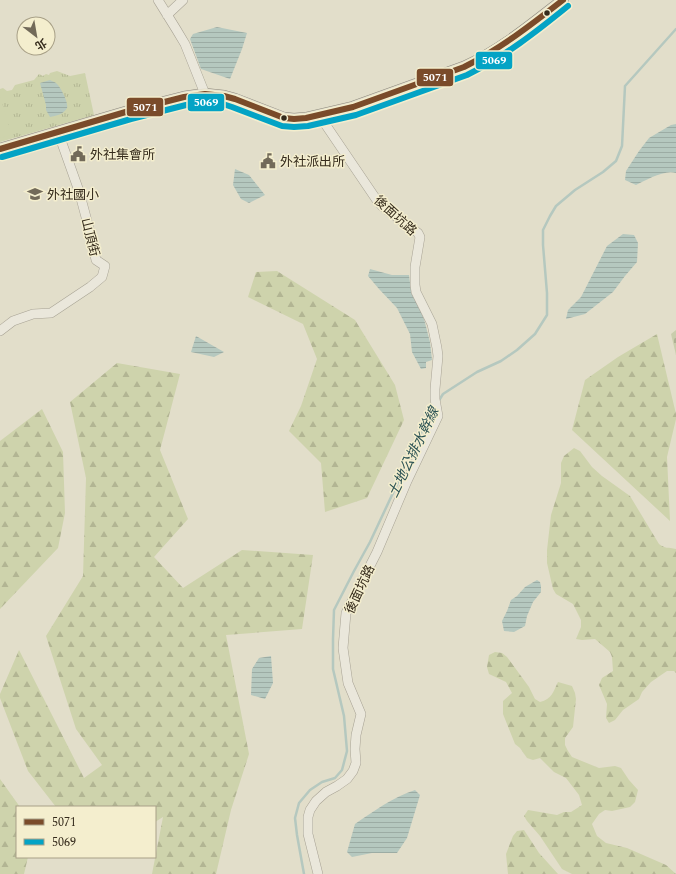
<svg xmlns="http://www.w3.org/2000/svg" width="676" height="874" font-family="Spectral,'Noto Sans TC',serif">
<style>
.grass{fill:url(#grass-tufts)}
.forest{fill:url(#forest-firs)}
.cemetery{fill:url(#cemetery-stones)}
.garden{fill:#ced3ac}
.water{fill:url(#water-rules)}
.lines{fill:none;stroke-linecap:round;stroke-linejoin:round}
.stream{stroke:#b5c8bf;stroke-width:2.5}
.minor-casing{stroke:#a7a294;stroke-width:10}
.major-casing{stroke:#8c877a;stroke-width:12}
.minor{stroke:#eae7db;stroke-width:9}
.major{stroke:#e2decd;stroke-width:11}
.bus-1-casing{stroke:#f4eece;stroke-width:9}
.bus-2-casing{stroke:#f4eece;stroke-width:9}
.bus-1{stroke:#7a4b2a;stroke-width:6}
.bus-2{stroke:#03a3c5;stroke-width:6}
.bus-dot{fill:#352b1c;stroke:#f4eece;stroke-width:1.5}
.labels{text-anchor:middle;stroke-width:3;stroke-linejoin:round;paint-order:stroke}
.poi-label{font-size:13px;fill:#352b1c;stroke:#f4eece;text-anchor:start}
.street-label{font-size:13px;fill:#352b1c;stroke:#f4eece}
.water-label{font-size:14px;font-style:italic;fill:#2b5254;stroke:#f4eece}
.line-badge{stroke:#f4eece;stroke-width:1.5}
.badge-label{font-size:11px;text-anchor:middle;font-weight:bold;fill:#fff}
</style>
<defs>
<pattern id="grass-tufts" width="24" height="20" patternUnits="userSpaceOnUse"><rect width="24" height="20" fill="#ced3ac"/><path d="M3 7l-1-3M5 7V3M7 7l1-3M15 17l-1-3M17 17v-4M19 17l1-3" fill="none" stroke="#b2b593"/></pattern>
<pattern id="forest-firs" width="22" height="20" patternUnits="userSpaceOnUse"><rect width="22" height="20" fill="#ced3ac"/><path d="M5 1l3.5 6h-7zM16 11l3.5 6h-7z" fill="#b2b593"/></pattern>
<pattern id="cemetery-stones" width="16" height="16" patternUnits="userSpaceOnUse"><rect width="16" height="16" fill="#c9cdac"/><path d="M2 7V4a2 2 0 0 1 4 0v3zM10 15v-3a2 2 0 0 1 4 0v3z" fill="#adb093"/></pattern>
<pattern id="water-rules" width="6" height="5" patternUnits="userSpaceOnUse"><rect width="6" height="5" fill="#b5c8bf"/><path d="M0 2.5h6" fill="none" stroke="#9caca4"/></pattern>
</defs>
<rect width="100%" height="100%" fill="#e2deca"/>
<path class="grass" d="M57,71l13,5 15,-3 9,42 -94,27v-53l3,-1 4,3 5,-1 3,-5 19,-5 5,-6 4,2 3,-2 3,1 1,-2z"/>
<path class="forest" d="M277,271l78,49 40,65 9,35 -37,78 -42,14 -4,-49 -32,-32 12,-25 16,-47 -14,-35 -55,-27 8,-25z
M657,334l19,80v5l-9,38 3,64 -98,-91 13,-50 33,-23z
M117,363l63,11 -20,76 28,69 -34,38 29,31 59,-38 71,5 -11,74 -76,6 23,119 -18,56 -15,64h-64l11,-57 -8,5v-15h-99l-28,-36 -28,-73v-4l19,-44 65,128 18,-13 -26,-36 -30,-93 37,-60 3,-98 -16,-76z
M42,409l21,43 2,61 -7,35 -58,61v-168z
M574,448l6,3 12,16 10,9 28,20 29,48c6,5 9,3 17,5v124l-2,-2h-7l-16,11 -9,10 -3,7 -16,11 -8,10 -6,3 -3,-5 1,-14 -8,-19 3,-7 11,-7 -1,-14 -2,-5 -15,-13 -13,1 -6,-1 5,-12v-7l-8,-16 -17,-10 -3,-5 -6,-26v-13l4,-35 10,-32v-20l3,-7z
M495,652l7,1 5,4 22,30 6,12 5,3c12,-3 13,-10 18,-20l14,4 3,7 1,6 -3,28 -8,11v7l3,6 4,6 27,11 16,-2 6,2 8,12 9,10 -3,12 -5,5 -18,4 -7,-1 -6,4 -7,10 5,12 9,7 21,5 39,17 10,9h-104l-10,-5 -22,-33 -13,-15 -3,-5 4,-6 29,5 7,-3h7l11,-7 -3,-10 -13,-17 -12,-6 -14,-14 -7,2 -6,-2 -7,-10 -5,-4 -12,-30v-13l9,-8 -6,-11 -17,-8 -2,-7 2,-12z
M0,779l20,28h-3v50h11l-4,17h-24z
M524,830l15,23 19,21h-50l-2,-20 7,-18 4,-5z"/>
<path class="cemetery" d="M676,330v25l-5,-21z"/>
<path class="garden" d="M0,95l11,40 -11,3z"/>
<path class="water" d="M217,27l30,6 -5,16 -12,30 -29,-10 -11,-30 3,-5z
M50,80c1,1 5,2 6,3 4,3 13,20 11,25 -3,6 -11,8 -17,9l-4,-7v-5l-6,-22z
M676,124v49c-11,-4 -30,7 -40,12l-11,-5 1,-9 13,-20 10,-13 22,-13z
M235,169l14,6 16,20 -16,8 -8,-4 -8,-14z
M623,234l11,1 4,8 -1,19 -12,14 -12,16 -28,22 -19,5 2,-9 13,-13 26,-51z
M370,269l22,6h17l2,16 5,10 8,18 6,23 2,18 -6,2v6l-5,1 -9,-17 -2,-18 -13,-26 -18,-19 -11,-13z
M196,336l28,16 -10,5 -23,-5z
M537,580l3,2 1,4v6l-8,10 -6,14 -2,10 -11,6 -10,-1 -2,-10 5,-10 4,-11 6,-4 8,-9z
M271,656l2,27 -8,16 -14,-4 1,-26 7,-11z
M415,790l5,5 -13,43 -10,15h-25l-20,4 -5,-5 8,-28c19,-13 38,-27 60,-34z"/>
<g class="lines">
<path class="stream" d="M438,402l5,-8 34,-22 24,-11 16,-11 18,-16 12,-19v-22l-4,-48v-15l7,-14 6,-10 19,-16 28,-18 13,-11 6,-15 3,-60 51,-57
M304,874l-7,-39 -2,-17 4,-15 11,-13 12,-8 13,-4 7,-8 5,-19 -3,-35 -11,-47v-30l1,-29 20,-39 16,-29 60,-128 4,-7"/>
<g class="minor-casing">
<path id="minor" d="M158,0l18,29 9,15 20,50
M167,15l16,-15
M0,331l13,-10 20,-7 18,-1 39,-26 12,-10 3,-11 -9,-6 -6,-28 -11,-41 -21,-59
M318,874l-10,-40v-17l2,-7 6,-9 10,-9 11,-6 10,-7 6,-8 3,-8 -1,-14 1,-14 5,-21 -13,-31 -5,-35 3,-35 31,-61 30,-71 31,-65 -3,-17v-10l3,-33 -1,-8 -5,-24 -16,-32 -1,-7v-18l5,-30 -2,-4 -36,-27 -6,-7 -57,-84"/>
</g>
<g class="major-casing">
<path id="major" d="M0,149l129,-38 55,-14 21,-3 19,2 11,3 49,19 10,1 12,-1 47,-11 111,-40c37,-17 67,-42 99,-67"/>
</g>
<use href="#minor" class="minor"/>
<use href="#major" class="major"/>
<g class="bus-1-casing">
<path id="bus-1" d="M0,149l129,-38 55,-14 21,-3 19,2 11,3 49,19 10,1 12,-1 47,-11 111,-40c36,-18 67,-42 99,-67"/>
</g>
<g class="bus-2-casing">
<path id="bus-2" d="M2,157l129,-38 55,-14 19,-3 18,2 9,3 50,19 12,1 14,-1 48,-11 111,-40c37,-18 69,-43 101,-69"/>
</g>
<use href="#bus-1" class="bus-1"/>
<use href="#bus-2" class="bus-2"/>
</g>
<defs>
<g id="civic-bare" transform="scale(1.2)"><path d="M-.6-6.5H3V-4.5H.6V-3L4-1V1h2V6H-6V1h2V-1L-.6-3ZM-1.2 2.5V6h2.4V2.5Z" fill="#726a59" stroke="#f4eece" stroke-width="2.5" paint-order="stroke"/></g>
<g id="school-bare" transform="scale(1.2)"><path d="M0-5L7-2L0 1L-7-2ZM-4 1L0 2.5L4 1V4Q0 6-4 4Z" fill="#726a59" stroke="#f4eece" stroke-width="2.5" paint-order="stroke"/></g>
</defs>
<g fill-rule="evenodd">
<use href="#civic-bare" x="78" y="154"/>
<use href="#civic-bare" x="268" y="161"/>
<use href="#school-bare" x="35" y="194"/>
</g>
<g class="bus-dot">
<circle cx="547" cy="13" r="3.5"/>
<circle cx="284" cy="118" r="3.5"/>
</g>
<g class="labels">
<g class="poi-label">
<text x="90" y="159">外社集會所</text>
<text x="280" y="166">外社派出所</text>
<text x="47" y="199">外社國小</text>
</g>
<g class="street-label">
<text transform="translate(396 215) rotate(42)" y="5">後面坑路</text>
<text transform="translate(91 237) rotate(76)" y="5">山頂街</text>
<text transform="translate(359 589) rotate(-65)" y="5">後面坑路</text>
</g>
<g class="water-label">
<text transform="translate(413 452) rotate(-64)" y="5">土地公排水幹線</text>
</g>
</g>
<g class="line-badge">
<rect x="475" y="51" width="38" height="19" rx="4" fill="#03a3c5"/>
<rect x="416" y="68" width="38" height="19" rx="4" fill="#7a4b2a"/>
<rect x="187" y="93" width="38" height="19" rx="4" fill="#03a3c5"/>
<rect x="126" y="97" width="38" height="20" rx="4" fill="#7a4b2a"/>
</g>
<g class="badge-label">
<text x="494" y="64">5069</text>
<text x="435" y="81">5071</text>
<text x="206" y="106">5069</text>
<text x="145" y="111">5071</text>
</g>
<rect x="16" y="806" width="140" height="52" fill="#f4eece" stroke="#a8a087"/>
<rect x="24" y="819" width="20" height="6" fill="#7a4b2a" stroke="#a8a087"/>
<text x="52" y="826" font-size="12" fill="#352b1c">5071</text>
<rect x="24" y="839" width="20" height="6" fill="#03a3c5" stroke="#a8a087"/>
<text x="52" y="846" font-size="12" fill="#352b1c">5069</text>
<g transform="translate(36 36) rotate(149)"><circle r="19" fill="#f4eece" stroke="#a8a087"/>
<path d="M0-3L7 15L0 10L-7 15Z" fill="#726a59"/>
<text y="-6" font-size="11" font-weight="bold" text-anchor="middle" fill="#352b1c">北</text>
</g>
</svg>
